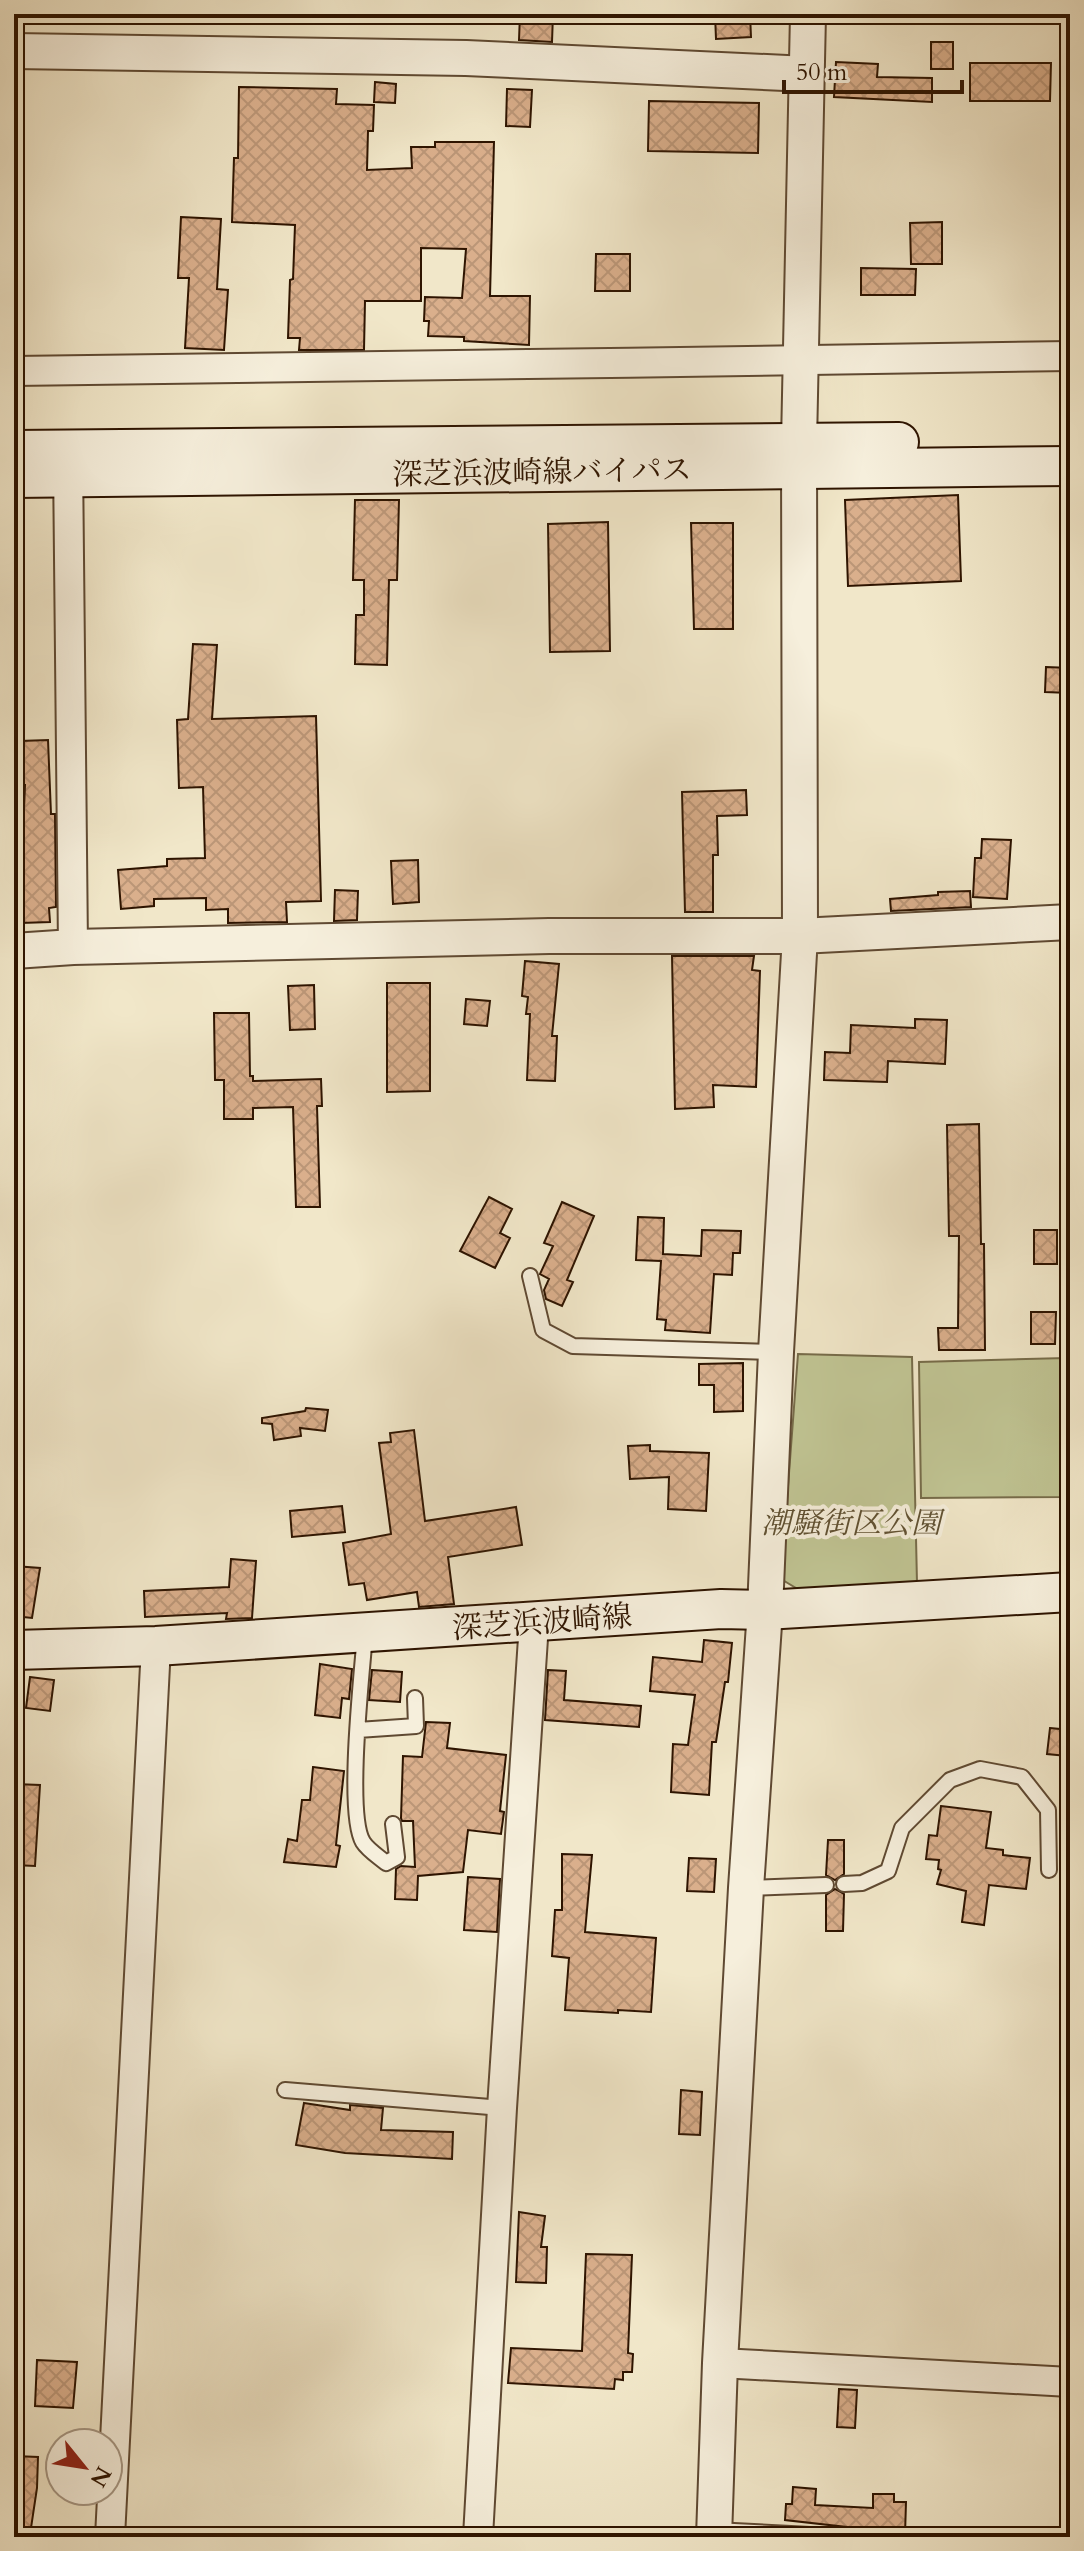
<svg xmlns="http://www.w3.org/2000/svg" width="1084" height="2551" font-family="Cardo,'Noto Serif JP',serif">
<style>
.green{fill:#c0c493;stroke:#776c4a;stroke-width:2}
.building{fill:url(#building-cross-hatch);stroke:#2e1400;stroke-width:2}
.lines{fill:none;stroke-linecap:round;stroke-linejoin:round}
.service-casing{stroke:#5f4932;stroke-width:18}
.minor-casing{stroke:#5f4932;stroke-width:32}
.tertiary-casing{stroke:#5f4932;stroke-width:38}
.secondary-casing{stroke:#2e1400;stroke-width:42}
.service{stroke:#f6efdc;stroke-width:14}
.minor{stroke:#f6efdc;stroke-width:28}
.tertiary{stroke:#f6efdc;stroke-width:34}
.secondary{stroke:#f6efdc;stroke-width:38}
.labels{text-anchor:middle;stroke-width:8;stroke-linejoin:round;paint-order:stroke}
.street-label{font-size:30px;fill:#2e1400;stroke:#f6efdc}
.park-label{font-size:30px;font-style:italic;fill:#615233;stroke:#f6efdc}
</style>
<defs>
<pattern id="building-cross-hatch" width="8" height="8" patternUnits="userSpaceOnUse" patternTransform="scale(2)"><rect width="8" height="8" fill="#daaf8c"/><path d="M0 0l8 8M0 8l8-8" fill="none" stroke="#bb9677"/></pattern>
</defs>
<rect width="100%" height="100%" fill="#f1e7c9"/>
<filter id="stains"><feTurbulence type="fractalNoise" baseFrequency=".0025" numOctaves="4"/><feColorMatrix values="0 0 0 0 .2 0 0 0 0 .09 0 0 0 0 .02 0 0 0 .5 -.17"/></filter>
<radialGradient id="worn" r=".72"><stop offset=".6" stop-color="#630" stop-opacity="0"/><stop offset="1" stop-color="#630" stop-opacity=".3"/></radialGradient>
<path class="green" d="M798,1354l114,3 5,226 -116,8 -20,-12z
M1066,1358l-2,139 -143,1 -2,-136z"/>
<path class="building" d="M520,14h33l-1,28 -33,-2z
M715,14h35l1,23 -35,2z
M931,42h22v27h-22z
M836,62l42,2 -1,13 55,1v24l-98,-5z
M970,63h81l-1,38h-80z
M375,82l21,2 -1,19 -21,-1z
M239,87l98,2 -1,15 38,1 -1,26h-5l-1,39 45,-2 -1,-21h24v-5h59l-4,154h40l-1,49 -65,-4v-4l-36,-1 1,-15h-5l1,-24 37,1 4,-49 -45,-1v53h-56l-1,49h-65l1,-12h-12l2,-58 3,-1 2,-54 -63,-3 2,-64h4z
M507,89l25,1 -2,37 -24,-1z
M649,101l110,2 -1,50 -110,-2z
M181,217l40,2 -4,70 11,1 -4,60 -39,-2 4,-70h-11z
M942,222v42h-31l-1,-41z
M596,254h34v37h-35z
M861,268l55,1 -1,26h-54z
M958,495l3,86 -113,5 -3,-86z
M355,500h44l-2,80h-8l-2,85 -32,-1 1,-49h8v-35h-11z
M608,522l2,129 -60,1 -2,-128z
M691,523h42v106h-39z
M193,644l24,1 -5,74 104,-3 5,185 -35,1 1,20 -59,1v-14l-22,1v-12l-52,1v7l-33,3 -3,-39 49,-4v-7l38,-1 -2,-71 -24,1 -2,-68 11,-1z
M1046,667l24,1v25l-25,-1z
M48,740l3,74h4l1,93 -7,1 1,14 -29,1 -2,-27h-5v-18h7l4,-93h-3l-2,-44z
M746,790l1,25 -30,1 1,39h-5v57h-28l-3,-120z
M982,839l29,1 -4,59 -34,-2 2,-39h6z
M418,860l1,42 -26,2 -2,-43z
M335,890l23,1 -1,29 -23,1z
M970,891l1,16 -80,4 -1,-12 48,-4v-3z
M672,956h82l-2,14 8,1 -4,116 -43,-2 1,22 -39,2z
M525,961l34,3 -7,72h5l-2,45 -28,-1 3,-66h-4l2,-17 -6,-1z
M387,983h43v108l-43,1z
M314,985l1,44 -25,1 -2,-44z
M466,999l24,2 -3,25 -23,-2z
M214,1013h35l1,63h3v5l68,-2 1,27h-5l3,101h-24l-3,-100 -40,1v11h-29v-39h-9z
M915,1019l32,1 -2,44 -57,-3 -1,21 -63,-2 1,-28 25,1 1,-28 64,3z
M979,1124l2,120h3l1,106h-46l-1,-22h20l1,-92h-10l-2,-111z
M489,1197l23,12 -12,24 10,5 -15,30 -35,-17z
M562,1202l32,14 -27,64 6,2 -11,24 -16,-7 -2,-9 5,-11 -9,-5 13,-28 -9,-3z
M638,1217l26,1 -1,36 38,2 1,-26 39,1 -1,22h-7l-1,22 -18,-1 -4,59 -45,-3 1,-10 -9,-1 4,-58 -25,-1z
M1034,1230h23v34h-23z
M1031,1312h25l-1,32h-24z
M743,1363v48l-29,1v-27h-15v-21z
M306,1408l22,2 -3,21 -25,-3 1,8 -27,4 -2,-16 -10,-1v-5l43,-7z
M414,1430l11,91 91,-14 6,38 -74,12 6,47 -35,3 -2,-15 -50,8 -3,-17 -15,2 -6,-42 48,-9 -12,-91 12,-1 -1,-9z
M650,1445v6l59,2 -3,58 -38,-2 1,-32 -39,2 -2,-33z
M342,1506l3,26 -53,5 -2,-26z
M231,1559l25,2 -4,57 -26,1 1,-6 -82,4 -1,-26 85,-4z
M14,1566l26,2 -8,50 -18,-2z
M704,1640l28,3 -4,39h-3l-9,60h-4l-3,53 -38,-3 2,-48 15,1 7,-50 -45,-4 3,-34 49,5z
M320,1664l32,5 -3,30 -7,-1 -2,20 -25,-3z
M372,1670l30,2 -2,30 -31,-2z
M548,1670l18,1 -2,29 77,6 -2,21 -94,-7z
M30,1677l24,3 -4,31 -24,-3z
M426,1722l24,1 -3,25 59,7 -6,56 4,1 -3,22 -33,-4 -5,42 -45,4 -1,24 -22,-1 1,-30 5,-3 14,1 -2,-46h-11l-1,-3 2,-62 19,1z
M1050,1728l20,2 -3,26 -20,-2z
M313,1767l31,4 -8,74 4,1 -4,21 -52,-5 4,-23 9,2 5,-41h8z
M14,1784l26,1 -5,81 -21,-1z
M941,1806l50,6 -5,36 17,2v5l27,3 -4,31 -37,-4 -5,40 -22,-3 4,-31 -29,-7 4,-14 -3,-1 1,-9 -13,-1 3,-24 8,1z
M828,1840h16v34l-9,6 -9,-5z
M562,1854l30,1 -7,77 71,6 -5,74 -33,-2v3l-53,-3 4,-52 -17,-2 3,-46h7z
M689,1858l27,1 -2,33 -27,-1z
M468,1877l32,2 -3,53 -33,-2z
M835,1889l9,5 -1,37h-17v-36z
M681,2090l21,2 -2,43 -21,-1z
M304,2103l46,7v-5l33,3 -2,22 72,2 -1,27 -107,-6 -49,-8z
M519,2212l26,4 -4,31h6l-1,36 -30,-1z
M586,2254l46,1 -4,98 5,1 -1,18h-9v8l-8,-1 -1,10 -106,-6 3,-35 71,3z
M37,2360l40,2 -4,46 -38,-2z
M839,2389l18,1 -2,38 -18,-1z
M14,2456l24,1 -1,31 -6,40 -17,-2z
M793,2487l23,2 -1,16 58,3v-14h21v8h12l-1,33h-32v-5l-88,-10 1,-16h6z"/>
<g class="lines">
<g class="service-casing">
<path id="service" d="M530,1276l13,54 30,16 202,6
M365,1634c-3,39 -19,180 -2,208 5,8 16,15 23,21l11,-6 -4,-33
M358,1730l58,-4 -1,-28
M844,1884l18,-1 26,-12 14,-43 48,-48 30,-11 42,8 26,33 1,60
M746,1888l80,-3
M285,2090l217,18
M714,2530l116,6"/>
</g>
<g class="minor-casing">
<path id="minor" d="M14,371c352,-2 704,-11 1056,-15
M68,460l5,487
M720,2363l350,19
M110,2537l46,-891
M478,2537l24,-429 32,-485"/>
</g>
<g class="tertiary-casing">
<path id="tertiary" d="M14,51l452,7 341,16
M14,951l59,-4 476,-11h251l270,-14
M714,2537l6,-174 26,-475 19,-278 11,-258 24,-416 -1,-493 9,-429"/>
</g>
<g class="secondary-casing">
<path id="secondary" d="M14,450l885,-8
M14,478l1056,-12
M14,1650l142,-4 565,-37 44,1 305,-18"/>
</g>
<use href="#service" class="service"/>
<use href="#minor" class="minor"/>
<use href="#tertiary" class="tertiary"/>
<use href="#secondary" class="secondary"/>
</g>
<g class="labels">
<g class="street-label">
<text transform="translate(542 472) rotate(-1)" y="10">深芝浜波崎線バイパス</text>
<text transform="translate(542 1622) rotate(-4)" y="10">深芝浜波崎線</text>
</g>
<g class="park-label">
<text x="851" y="1533">潮騒街区公園</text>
</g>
</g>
<rect width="1084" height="2551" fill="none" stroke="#f1e7c9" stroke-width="48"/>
<rect x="16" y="16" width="1052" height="2519" fill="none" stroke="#2e1400" stroke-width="4"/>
<rect x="24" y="24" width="1036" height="2503" fill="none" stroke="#2e1400" stroke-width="2"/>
<g transform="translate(84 2467) rotate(120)"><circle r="38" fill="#f6efdc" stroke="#a69784" stroke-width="2"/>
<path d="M0-6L14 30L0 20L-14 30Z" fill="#8f2418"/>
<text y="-12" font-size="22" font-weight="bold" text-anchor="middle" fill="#2e1400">N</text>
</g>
<path d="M784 80v12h178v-12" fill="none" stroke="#2e1400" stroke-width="4"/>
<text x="796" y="80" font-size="24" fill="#2e1400" stroke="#f6efdc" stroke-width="6" paint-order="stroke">50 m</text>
<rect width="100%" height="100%" filter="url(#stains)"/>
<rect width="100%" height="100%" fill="url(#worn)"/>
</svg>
